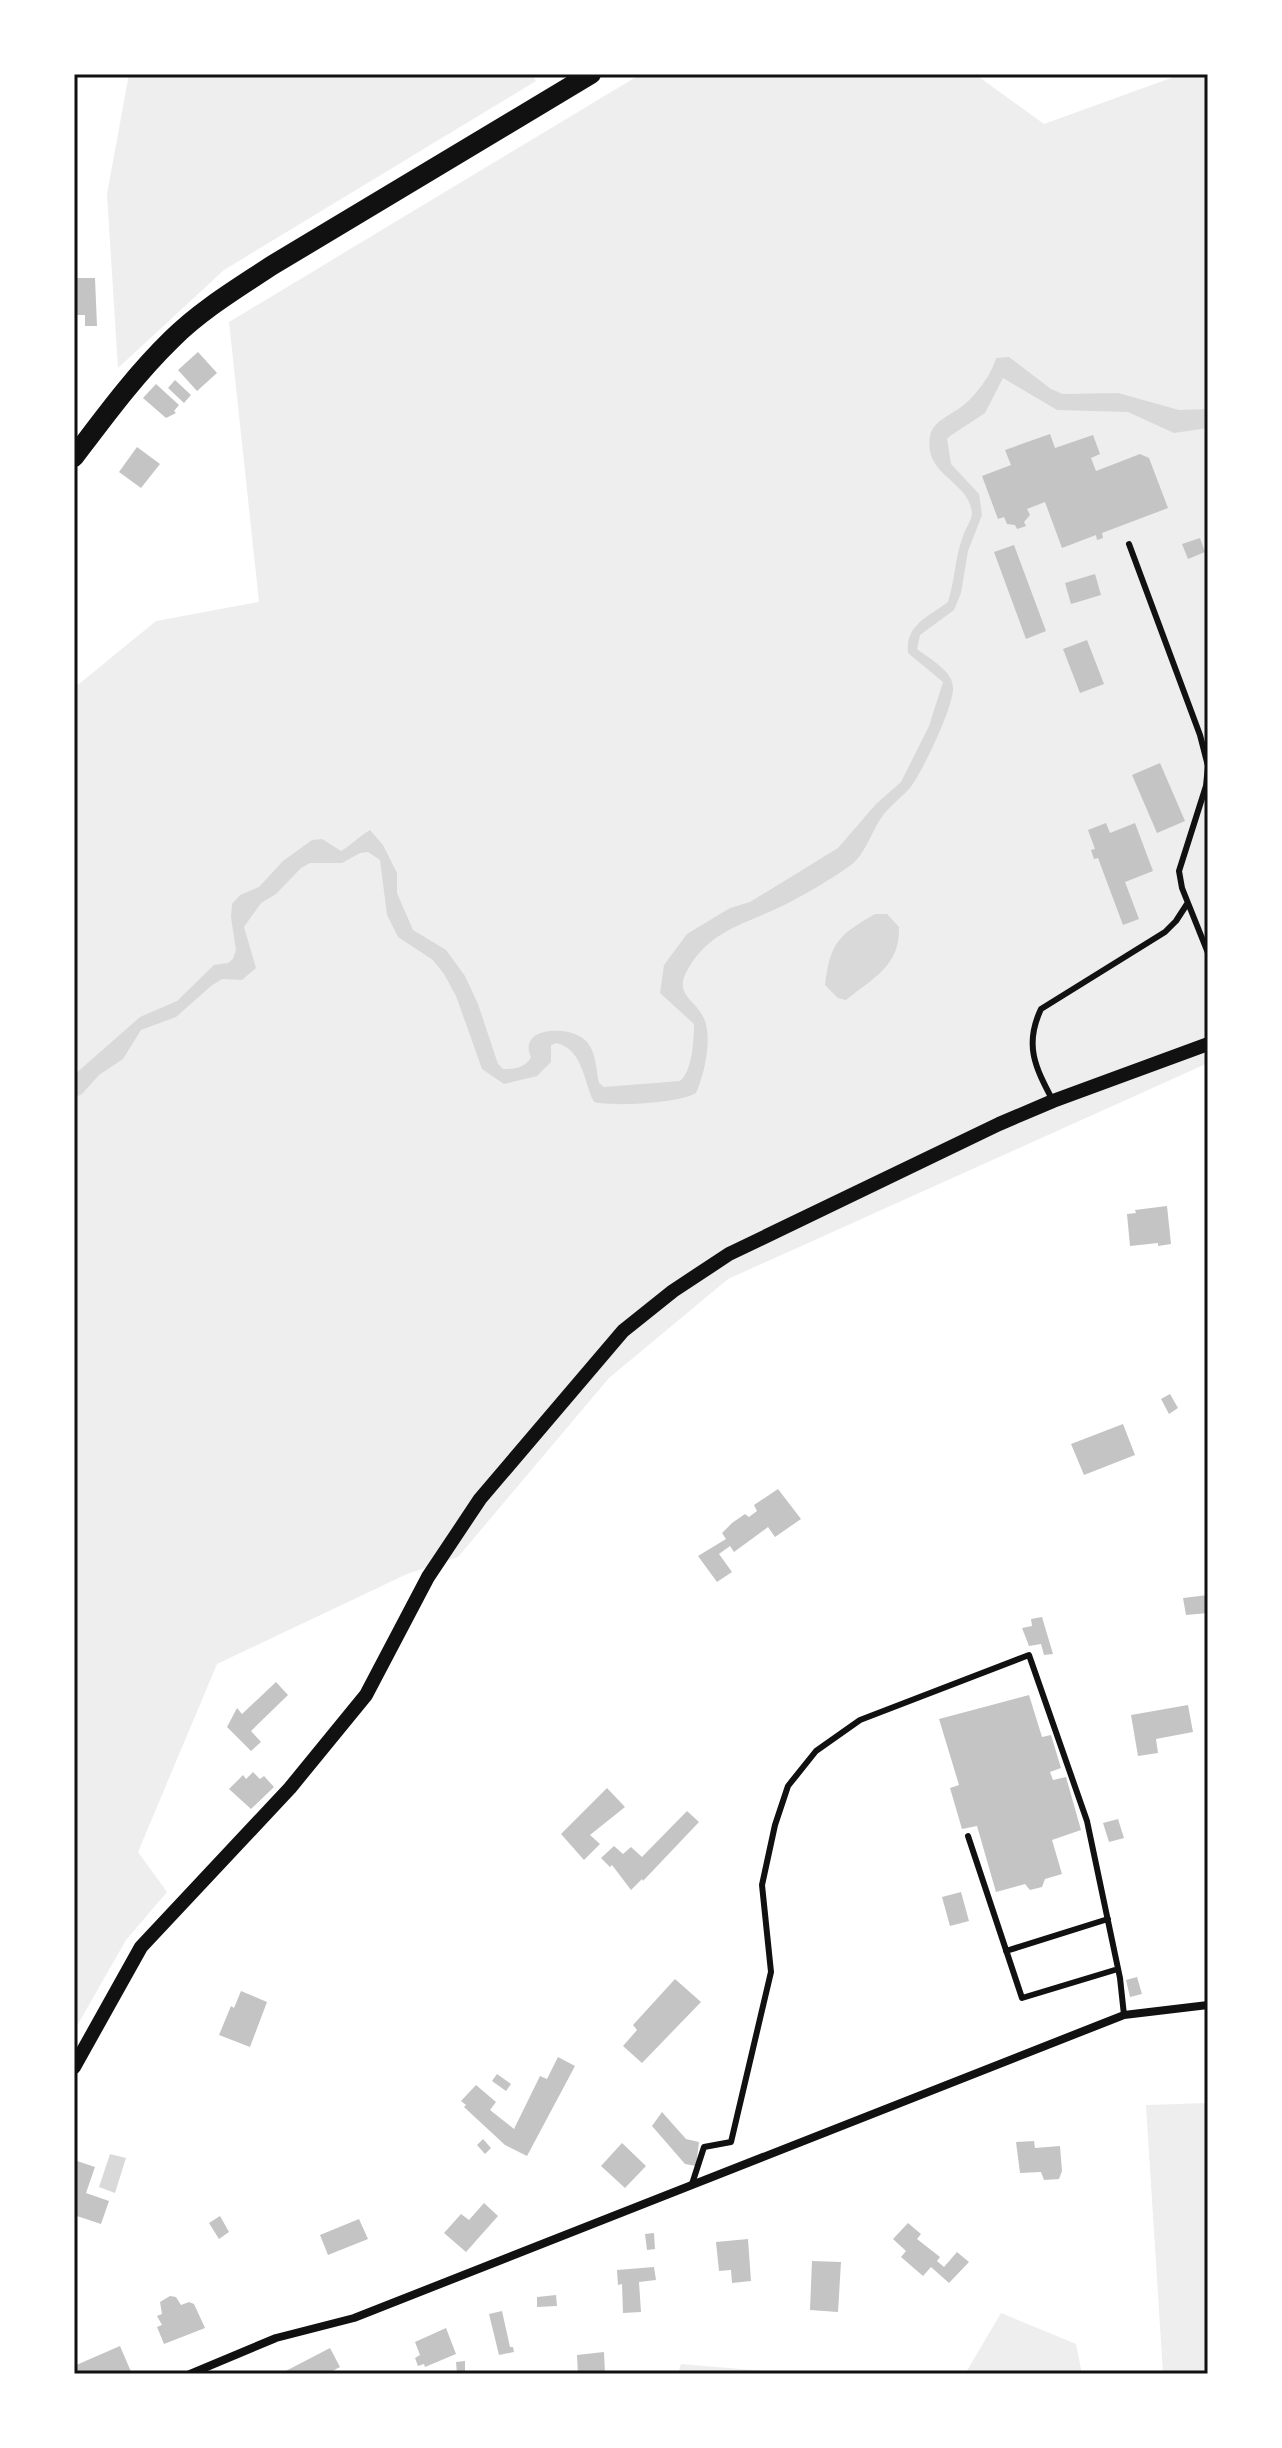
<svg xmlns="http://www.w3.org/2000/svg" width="1282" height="2448" font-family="'DejaVu Sans',sans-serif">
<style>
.green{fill:#eee}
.water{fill:#d9d9d9}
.building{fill:#c4c4c4}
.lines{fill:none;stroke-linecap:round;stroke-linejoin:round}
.service{stroke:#111;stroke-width:6}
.minor{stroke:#111;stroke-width:8}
.tertiary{stroke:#111;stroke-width:14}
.primary{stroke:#111;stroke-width:20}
.neatline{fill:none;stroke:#111;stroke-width:3}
</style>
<rect width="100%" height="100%" fill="#fff"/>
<path class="green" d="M129,74h403l4,7 -312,189 -106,98 -11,-174z
M641,74h334l69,50 138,-50h26v989l-480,216 -119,99 -151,179 -51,17 -190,90 -79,188 29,40 -41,48 -52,91v-1343l82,-67 103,-19 -30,-280z
M1208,2103v271h-45l-17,-269z
M1001,2313l75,31 6,30h-117z
M681,2364l120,10h-123z"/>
<path class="water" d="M1009,357l42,32 12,5 55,-1 61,17 29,-1v19l-34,5 -46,-21 -71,-2 -54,-32 -18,35 -35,23 -3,3 4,25 28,30 3,21 -14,36 -7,42 -7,17 -34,25 -3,14c12,10 36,21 36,39 1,18 -31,85 -43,100 -8,9 -19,17 -26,26 -12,15 -18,40 -33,51 -16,12 -50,32 -69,41 -36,18 -72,24 -94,63 -16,27 9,30 17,52 7,20 -1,54 -9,72 -16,10 -84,14 -102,9 -11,-21 -10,-51 -37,-59l-6,2v17l-14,14 -33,8 -22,-15 -26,-73 -12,-22 -11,-14 -35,-23 -11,-22 -7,-55 -12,-8 -8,1 -18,10h-32l-9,5 -25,26 -15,9 -17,24 12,41 -14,12 -20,-1 -11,7 -35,31 -35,13 -18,29 -24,16 -17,19 -8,4v-23l66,-58 37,-16 37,-36 14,-2 5,-4 3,-9 -5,-33 1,-13 8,-9 19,-8 24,-26 29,-21 10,-1 19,12c11,-6 18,-15 29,-21l13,15 14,28v20l16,37 33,20 19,26 13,28 20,60 5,5c11,0 23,-1 28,-12 -14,-30 38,-32 54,-17 11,10 11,29 14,43l5,4 76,-6c12,-9 14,-41 14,-57l-34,-31 4,-28 23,-31 43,-26 20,-6 88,-54 38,-44 25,-22 28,-56 14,-44 -35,-29c-3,-28 20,-36 40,-51 7,-22 7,-45 15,-66 2,-7 9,-16 9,-23 -3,-33 -49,-37 -42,-77 3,-15 21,-21 31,-29 14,-10 31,-33 35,-49z
M875,914h12l12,13c1,39 -25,50 -53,73l-8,-2 -13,-13c5,-43 14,-50 50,-71z
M110,2154l16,4 -11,35 -16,-6z"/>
<path class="building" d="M77,278h18l2,48h-12v-11h-11v-26h3z
M198,352l19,21 -20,18 -19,-21z
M175,380l16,15 -7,8 -16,-15z
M156,384l23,21 -5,6 2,2 -10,5 -23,-20z
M1050,434l5,14 38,-13 7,19 -9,4 5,13 44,-17 9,4 19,50 -66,25 1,5 -6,2 -1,-5 -34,13 -17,-46 -18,7 3,6 -6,7 2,4 -9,3 -2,-4 -8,-1 -3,-7 -6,2 -16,-43 29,-11 -6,-15z
M137,447l23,17 -19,24 -22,-16z
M1200,538l5,14 -17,7 -6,-15z
M1014,545l32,86 -20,8 -32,-87z
M1095,574l6,21 -30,9 -6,-21z
M1087,640l17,44 -24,9 -17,-44z
M1160,763l25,58 -28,12 -25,-58z
M1106,823l4,10 25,-10 18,48 -28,11 14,37 -16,6 -25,-67 -4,1 -3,-9 4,-1 -7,-19z
M1167,1206l4,38 -13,2v-3l-28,3 -3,-32 9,-1 -1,-3z
M1170,1394l8,14 -9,6 -8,-15z
M1123,1424l12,31 -51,20 -13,-31z
M778,1489l23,30 -26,18 -7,-10 -34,25 -4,-6 -11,8 13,18 -15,10 -19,-26 28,-17 -4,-6 10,-10 13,-9 4,3 8,-6 -3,-6z
M1208,1595v18l-22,2 -3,-17z
M1042,1617l11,37 -9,1 -3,-11 -12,2 -7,-18 10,-2 -1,-7z
M276,1682l12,13 -37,36 10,11 -10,9 -24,-24 10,-19 5,6z
M1029,1695l13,42 9,-2 10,33 -11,4 3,8 13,-3 15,53 -29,10 10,34 -17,5 -3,8 -12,3 -5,-6 -29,8 -19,-66 -15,3 -12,-41 9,-3 -20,-66z
M1188,1705l5,27 -37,7 2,14 -20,3 -7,-41z
M253,1772l7,7 4,-3 10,11 -23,22 -22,-20 14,-14 3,4z
M607,1788l18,19 -35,28 10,9 -16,16 -23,-26z
M687,1811l12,11 -56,59 -1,-2 -11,11 -19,-25 -2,2 -9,-9 13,-12 9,8 8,-7 11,10z
M1118,1819l6,19 -15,4 -6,-19z
M961,1892l8,29 -19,5 -8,-29z
M1137,1977l5,17 -12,3 -4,-17z
M675,1979l26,23 -59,61 -19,-17 14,-16 -4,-5z
M241,1991l26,11 -17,45 -31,-12 12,-29 3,2z
M558,2057l17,9 -48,90 -22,-11 -41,-38 2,-2 -5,-4 15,-16 20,17 -6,8 24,19 26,-53 7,3z
M497,2074l14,10 -5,7 -14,-10z
M662,2112l24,27 13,3 -3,24 -11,-2 -33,-38z
M483,2139l8,9 -6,6 -8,-9z
M1034,2141l1,7 25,-2 2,25 -3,8 -15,1 -3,-8 -21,1 -4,-31z
M622,2143l24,23 -21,22 -24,-22z
M74,2160l21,7 -9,26 23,8 -8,23 -27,-9z
M484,2203l14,13 -32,36 -22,-19 17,-19 8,6z
M220,2216l9,16 -10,7 -10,-16z
M359,2219l9,20 -40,16 -8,-20z
M908,2223l13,11 -4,5 23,18 -3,4 7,6 13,-15 12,10 -20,21 -18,-16 -8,9 -22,-19 5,-6 -13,-12z
M654,2233l1,16 -8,1 -2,-16z
M748,2239l3,42 -19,2 -1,-13 -12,1 -3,-29z
M812,2261l29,1 -3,50 -28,-2z
M654,2267l2,13 -17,2 2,30 -18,1 -1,-29 -4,1 -1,-15z
M556,2295l1,11 -20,1v-10z
M170,2296l6,1 5,8 8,-3 5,2 11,24 -41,16 -7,-17 5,-2 -5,-9 5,-2 -2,-12z
M502,2311l8,36h3l1,5 -15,3 -10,-41z
M446,2328l10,26 -31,13 -1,-3 -6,2 -3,-8 5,-3 -5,-13z
M120,2346l12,28h-58v-8z
M330,2348l10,19 -13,7h-47z
M604,2352l1,22h-27l-1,-19z
M465,2361v13h-8l-1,-12z"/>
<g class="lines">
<path class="service" d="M1129,544l71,191 8,31 -2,20 -27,85 3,17 26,65
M1053,1101c-18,-34 -29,-56 -12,-92l124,-77 11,-11 11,-17
M968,1836l54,162 96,-29
M1006,1951l102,-32
M692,2184l12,-37 27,-5 40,-170 -9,-87 13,-60 13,-39 28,-35 44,-31 169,-65 58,166 33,157 4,37"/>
<path class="minor" d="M190,2374l86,-36 78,-20 770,-303 84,-10"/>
<path class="tertiary" d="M74,2067l67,-120 149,-159 76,-93 62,-118 52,-78 143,-168 50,-40 56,-37 270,-130 54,-23 155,-57"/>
<path class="primary" d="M74,457c31,-41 61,-82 98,-118 29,-29 66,-51 99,-73l320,-192"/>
</g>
<rect width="1282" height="2448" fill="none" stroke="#ffffff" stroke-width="152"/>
<rect x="76" y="76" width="1130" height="2296" class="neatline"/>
</svg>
